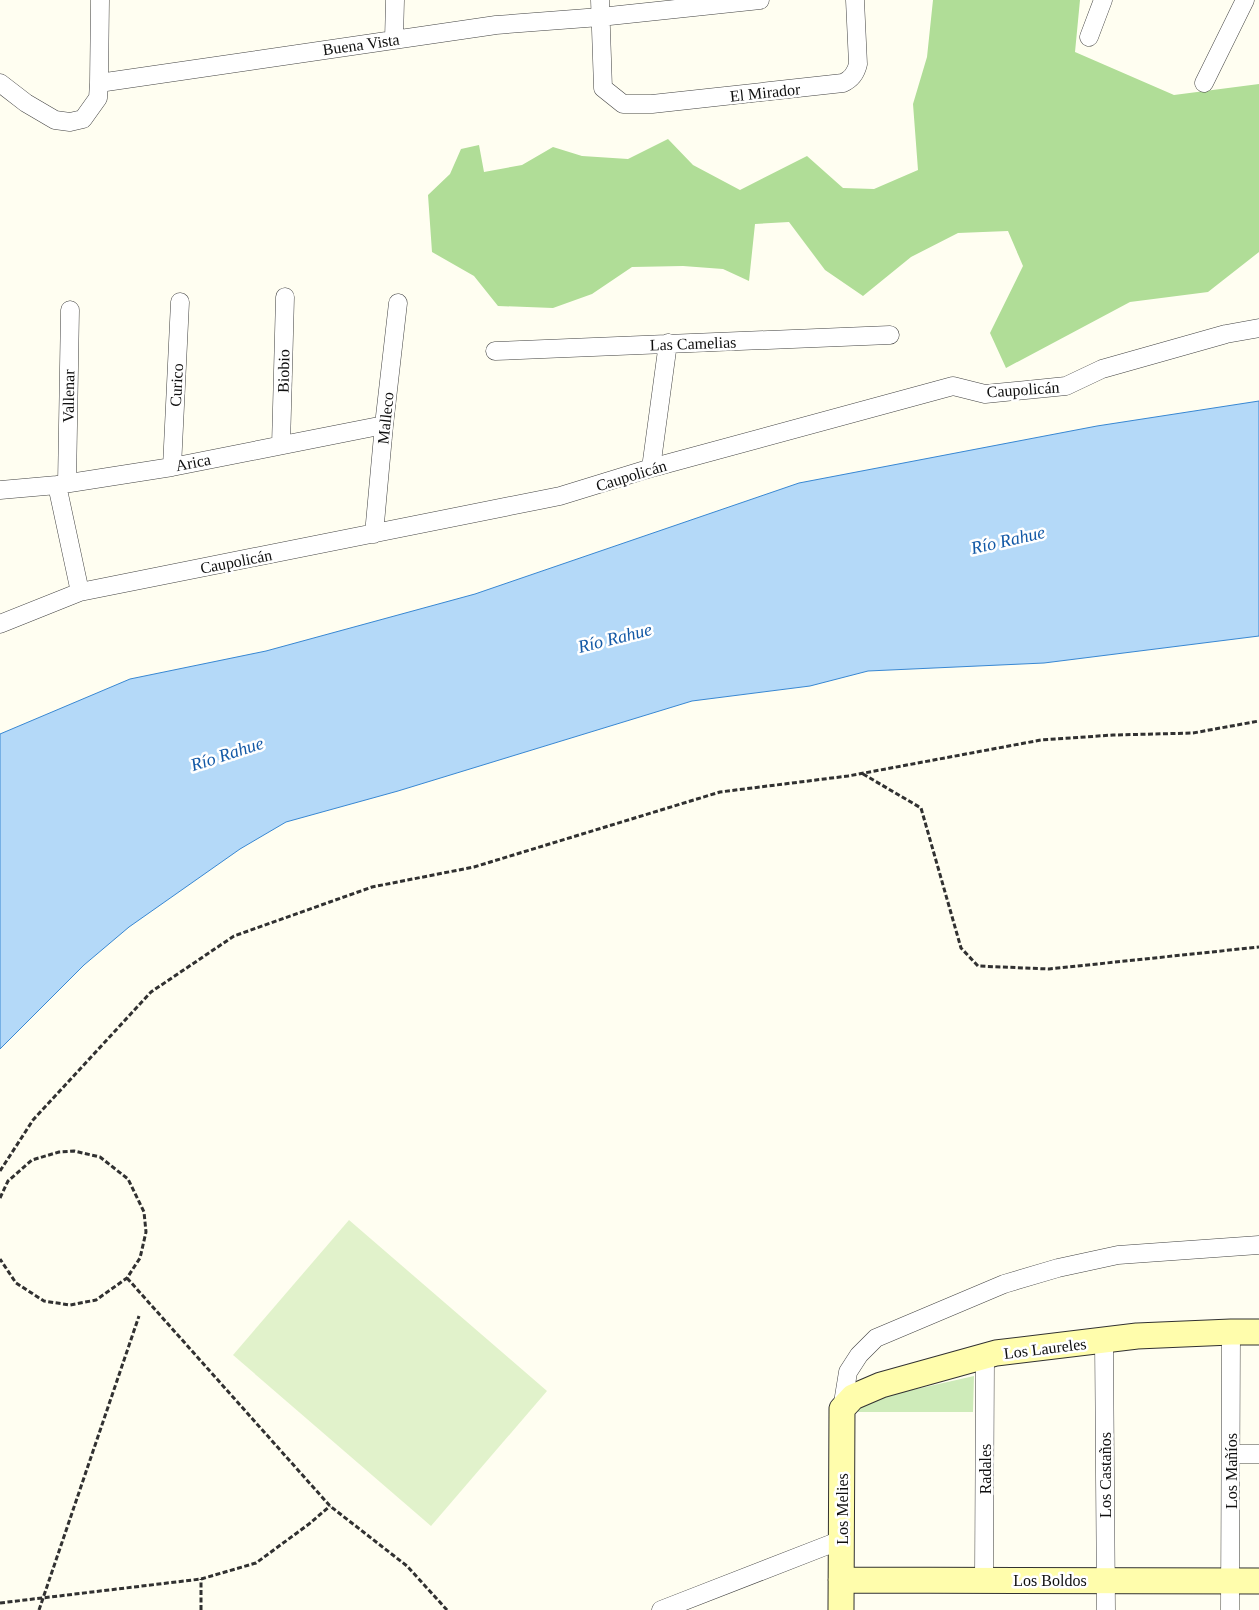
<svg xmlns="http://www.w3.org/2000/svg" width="1259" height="1610" font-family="Georgia,serif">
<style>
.green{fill:#ceebb9}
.forest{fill:#b0dd97}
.pitch{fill:#e1f2cb}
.water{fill:#b4d9f8;stroke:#3887d2}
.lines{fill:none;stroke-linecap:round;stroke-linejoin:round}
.street-casing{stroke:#424242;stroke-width:19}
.secondary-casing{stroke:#313131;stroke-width:27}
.path{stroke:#313131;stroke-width:3;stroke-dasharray:5 2.5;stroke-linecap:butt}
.street{stroke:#fff;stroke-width:18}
.secondary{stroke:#fffdac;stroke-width:25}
.labels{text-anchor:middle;stroke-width:5;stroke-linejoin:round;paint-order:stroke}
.street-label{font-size:16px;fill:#0f0f0f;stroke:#fff}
.water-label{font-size:18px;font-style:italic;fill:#1359a6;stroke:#fff}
</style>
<rect width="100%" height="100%" fill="#fffef1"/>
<path class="green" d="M974,1376l-1,36h-115l1,-10z"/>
<path class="forest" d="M933,0h147l-5,52 99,43 85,-11v168l-51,40 -78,10 -124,66 -16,-35 33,-67 -15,-35 -50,2 -47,24 -48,39 -38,-26 -36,-48 -34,2 -6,57 -26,-12 -40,-3 -51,1 -40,27 -39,14 -55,-2 -24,-30 -42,-24 -4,-57 22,-21 11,-25 18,-4 5,27 38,-7 31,-18 29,9 46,3 40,-20 25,26 47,25 67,-34 36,32 31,1 44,-19 -5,-66 14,-47z"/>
<path class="pitch" d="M349,1220l198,171 -116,135 -198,-171z"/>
<path class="water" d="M1259,401v235l-215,27 -176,8 -58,15 -118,15 -294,90 -112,31 -46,27 -111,78 -45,38 -84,84v-315l130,-55 136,-28 209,-57 324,-111 298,-57z"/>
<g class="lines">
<g class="street-casing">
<path id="street" d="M600,0l3,88 20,16h29l191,-21c9,-4 13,-10 15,-19l-3,-64
M1089,37l14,-37
M394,39l1,-39
M0,83l26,20 29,17 15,2 13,-3 15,-21 1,-15 397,-58 104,-8 160,-17
M99,83l1,-83
M1204,83l41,-83
M495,351l395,-16
M281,445l4,-148
M172,467l8,-165
M651,468l17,-125
M67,483l3,-173
M57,485l23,107
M0,490l57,-5 115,-18 212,-42
M374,534l10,-109 14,-122
M0,624l80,-32 480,-96 91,-28 302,-82 32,8 81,-8 36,-17 124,-35 33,-6
M1104,1340l2,270
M842,1409l6,-37 11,-17 17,-17 128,-54 54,-16 60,-13 141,-10
M1231,1454h28
M984,1580l1,-223
M661,1610l180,-70
M1230,1610l1,-278"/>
</g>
<g class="secondary-casing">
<path id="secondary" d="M841,1580l418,1
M841,1610l1,-201 11,-12 28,-12 115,-32 141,-17 94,-4h28"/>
</g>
<path class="path" d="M863,774l58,34 40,140 17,18 71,3 210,-22
M0,1171l33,-51 118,-128 83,-56 138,-49 102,-20 246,-75 128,-16 193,-36 72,-5 80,-2 66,-12
M0,1198l8,-17 24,-21 27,-8 15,-1 26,6 28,22 16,33 2,20 -6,26 -13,20 -31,22 -26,5 -26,-4 -28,-18 -16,-24
M127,1278l203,228 77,60 40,44
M0,1603l201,-24 55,-16 53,-39 21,-18
M39,1610l100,-294
M201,1610v-31"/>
<use href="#street" class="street"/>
<use href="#secondary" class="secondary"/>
</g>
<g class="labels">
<g class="street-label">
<text transform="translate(361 44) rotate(-8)" y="6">Buena Vista</text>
<text transform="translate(765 92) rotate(-6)" y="6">El Mirador</text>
<text transform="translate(693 343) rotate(-2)" y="6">Las Camelias</text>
<text transform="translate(283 371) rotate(-89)" y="6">Biobio</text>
<text transform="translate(176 385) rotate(-87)" y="6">Curico</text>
<text transform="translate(1023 389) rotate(-4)" y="6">Caupolicán</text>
<text transform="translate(68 396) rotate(-89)" y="6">Vallenar</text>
<text transform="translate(385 418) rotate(-84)" y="6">Malleco</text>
<text transform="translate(193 462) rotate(-11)" y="6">Arica</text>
<text transform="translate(631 475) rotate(-17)" y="6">Caupolicán</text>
<text transform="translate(236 561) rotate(-11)" y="6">Caupolicán</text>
<text transform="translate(1045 1348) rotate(-7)" y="6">Los Laureles</text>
<text transform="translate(985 1469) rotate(-90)" y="6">Radales</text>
<text transform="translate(1231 1471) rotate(-90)" y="6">Los Mañíos</text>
<text transform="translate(1105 1475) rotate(-90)" y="6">Los Castaños</text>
<text transform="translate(842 1509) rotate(-90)" y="6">Los Melies</text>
<text x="1050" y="1586">Los Boldos</text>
</g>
<g class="water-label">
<text transform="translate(1008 540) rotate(-13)" y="6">Río Rahue</text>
<text transform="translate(615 638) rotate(-14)" y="6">Río Rahue</text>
<text transform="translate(227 754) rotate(-18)" y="6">Río Rahue</text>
</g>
</g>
</svg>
